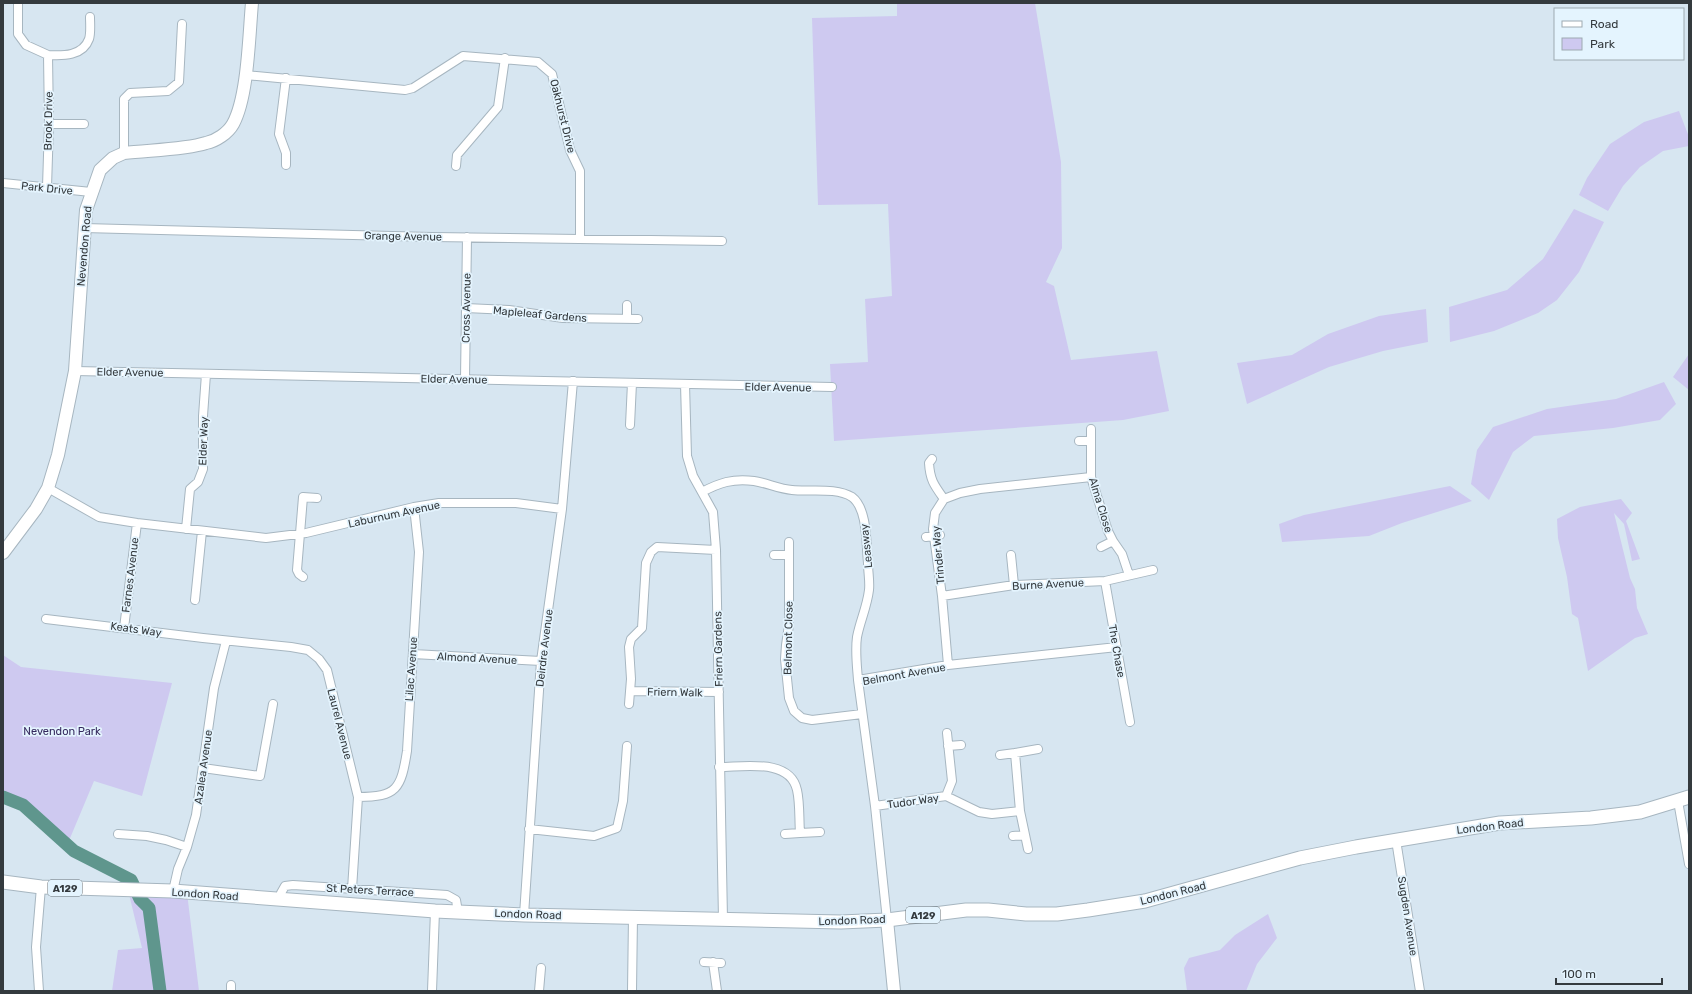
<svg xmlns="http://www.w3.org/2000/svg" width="1692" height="994" font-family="Rubik,sans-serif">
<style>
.green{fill:#cec9f0}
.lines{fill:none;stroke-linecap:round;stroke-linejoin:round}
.river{stroke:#5f968d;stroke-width:13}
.street-casing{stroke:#a7b6c0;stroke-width:10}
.secondary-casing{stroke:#a7b6c0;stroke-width:14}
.primary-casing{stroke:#a7b6c0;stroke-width:15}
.street{stroke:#fff;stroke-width:8}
.secondary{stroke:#fff;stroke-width:12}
.primary{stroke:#fff;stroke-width:13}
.labels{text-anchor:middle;stroke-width:3.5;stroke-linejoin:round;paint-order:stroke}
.shield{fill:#e4f4fe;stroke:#697278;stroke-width:1}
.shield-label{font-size:10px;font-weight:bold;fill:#343a3e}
.street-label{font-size:11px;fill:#343a3e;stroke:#e4f4fe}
.park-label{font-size:11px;fill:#35295e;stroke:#e4f4fe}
</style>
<rect width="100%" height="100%" fill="#d7e6f1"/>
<path class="green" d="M897,3h138l26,159 1,86 -16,34 8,4 17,74 86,-9 12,60 -46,9 -289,21 -4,-77 38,-2 -3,-63 27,-3 -4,-92 -70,1 -6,-187 85,-2z
M1679,111l10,26v9l-26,5 -23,16 -17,19 -15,25 -29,-16 8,-17 23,-34 34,-22z
M1574,209l30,13 -25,50 -22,28 -19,13 -44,18 -44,11 -1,-35 58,-17 36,-31z
M1426,309l2,33 -45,9 -54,16 -82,37 -10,-41 55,-8 36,-21 51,-18z
M1689,354v36l-16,-13z
M1664,382l12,22 -16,16 -47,8 -79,8 -21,16 -24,48 -18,-16 6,-34 16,-23 54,-18 69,-10z
M1450,486l22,15 -70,22 -33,13 -87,6 -3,-18 25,-9z
M1621,499l11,14 -6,8 14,38 -8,2 -8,-37 -10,-11 16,65 5,11 2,19 11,26 -13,4 -47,33 -10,-53 -6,-4 -5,-37 -9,-39 -1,-19 23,-12z
M3,655l18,12 151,16 -30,113 -48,-15 -26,62 -44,-39 -21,-9z
M128,890l59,3 12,98h-87l6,-41 24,-2z
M1268,914l9,24 -20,26 -11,27h-59l-3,-23 5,-10 31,-8 15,-15z"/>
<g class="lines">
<path class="river" d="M3,797l20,8 51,46 57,29 9,19 9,9 11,83"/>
<g class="street-casing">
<path id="street" d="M18,3v31l8,11 22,10 1,69 -2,63
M48,55c15,1 35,1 41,-16 2,-6 1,-16 1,-22
M245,75l160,15 8,-2 50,-32 75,6 14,12 18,76 10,21v68
M286,78l-7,56 7,19v12
M49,124h35
M124,153v-54l6,-6 38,-2 11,-9 3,-58
M456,166l1,-11 41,-48 7,-49
M3,183l88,9
M84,228l348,9 290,4
M466,308l43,2 54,8 75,1
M627,319v-14
M75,371l757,16
M465,379l2,-142
M685,384l2,72 6,20 20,36 3,38 7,369
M630,425l2,-42
M1091,429v48l17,54 5,10 9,13 7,21
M1079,441h12
M932,459l-3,4c1,17 5,22 15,36
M48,488l51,29 38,6 129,15 40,-5 108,-26 25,-4h77l46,6
M702,492c17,-9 31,-14 52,-11 13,2 25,8 38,9 18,2 44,-3 60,7 16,12 14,48 16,66 0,9 2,19 1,27 -2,17 -9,31 -12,47 -2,14 0,29 1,43
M186,529l4,-40 8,-7 5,-13v-53l3,-42
M926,537l14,-2
M789,542v83l-3,20 -1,14 4,39 5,13 8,7 10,2 50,-6
M1101,547l12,-6
M774,555h15
M1011,555l3,30
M303,577l-4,-3 -2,-4 6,-73 14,1
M1105,581l25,141
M942,596l72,-11 91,-4 48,-11
M195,600l7,-69
M46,619l157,19 88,9 17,3 11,9 8,11 31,127 -6,92
M124,628l13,-105
M413,654l128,7
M948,665l-6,-69 -9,-67 2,-16 9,-14 16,-6 20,-4 111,-12
M630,691l89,1
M629,704l2,-25 -2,-32 2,-8 11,-11 4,-65 5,-11 6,-5 59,3
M948,746l13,-1
M1015,753l23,-4
M1000,755l15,-2 5,58 8,38
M719,767c25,0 71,-9 78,23 3,13 2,29 3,43l20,-1
M203,768l57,8 13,-72
M946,796l6,-15 -5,-48
M358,797c39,0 43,-8 49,-46l12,-199 -5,-45
M1678,801l11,63
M875,806l71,-10 33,16 13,2 28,-3
M529,829l65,7 23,-8 6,-27 4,-55
M118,834l29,2 19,4 21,7
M785,834l15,-1
M1013,836l12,-1
M1396,840l24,151
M173,891l5,-22 9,-22 9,-32 18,-127 12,-47
M280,899l1,-6 4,-7 8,-1 154,10 9,5 2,12
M524,915l17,-254 21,-152 11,-128
M887,920l-12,-114 -17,-126 90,-15 169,-18
M704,962l17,1
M713,962l4,29
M231,985v6
M39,991l-3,-44 5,-60
M432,991l3,-80
M539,991l2,-23
M632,991l1,-75"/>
</g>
<g class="secondary-casing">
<path id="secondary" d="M3,553l33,-44 12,-21 10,-33 17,-84 11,-161 14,-40 13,-12 11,-5c24,-3 60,-3 82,-10 10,-2 22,-10 27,-19 15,-27 16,-89 19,-121
M887,920l7,71"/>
</g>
<g class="primary-casing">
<path id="primary" d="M3,882l38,5 132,4 262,20 89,4 317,7 46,-2 79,-10h22l38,4h31l31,-4 57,-9 155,-43 56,-11 144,-24 91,-5 49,-6 49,-15"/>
</g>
<use href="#street" class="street"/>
<use href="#secondary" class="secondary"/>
<use href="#primary" class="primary"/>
</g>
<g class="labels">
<g class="shield">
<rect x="48" y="880" width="34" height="16" rx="3"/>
<rect x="906" y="907" width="34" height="16" rx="3"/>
</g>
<g class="shield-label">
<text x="65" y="892">A129</text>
<text x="923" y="919">A129</text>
</g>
<g class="street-label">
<text transform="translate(563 116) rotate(76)" y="4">Oakhurst Drive</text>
<text transform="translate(48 121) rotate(-89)" y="4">Brook Drive</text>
<text transform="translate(47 188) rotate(6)" y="4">Park Drive</text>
<text transform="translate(403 236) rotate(1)" y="4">Grange Avenue</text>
<text transform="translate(84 246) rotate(-85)" y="4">Nevendon Road</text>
<text transform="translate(466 308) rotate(-89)" y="4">Cross Avenue</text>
<text transform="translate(540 314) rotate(5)" y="4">Mapleleaf Gardens</text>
<text transform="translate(130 372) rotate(1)" y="4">Elder Avenue</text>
<text transform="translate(454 379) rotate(1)" y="4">Elder Avenue</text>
<text transform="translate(778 387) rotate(1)" y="4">Elder Avenue</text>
<text transform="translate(203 441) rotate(-88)" y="4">Elder Way</text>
<text transform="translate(1101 505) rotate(73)" y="4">Alma Close</text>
<text transform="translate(394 514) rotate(-12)" y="4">Laburnum Avenue</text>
<text transform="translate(866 546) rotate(-96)" y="4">Leasway</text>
<text transform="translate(938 555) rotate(-95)" y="4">Trinder Way</text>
<text transform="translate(130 575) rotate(-83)" y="4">Farnes Avenue</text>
<text transform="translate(1048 584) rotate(-3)" y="4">Burne Avenue</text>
<text transform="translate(136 629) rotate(8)" y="4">Keats Way</text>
<text transform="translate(788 638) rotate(-89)" y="4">Belmont Close</text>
<text transform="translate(544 648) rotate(-83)" y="4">Deirdre Avenue</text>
<text transform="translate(718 649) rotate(-91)" y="4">Friern Gardens</text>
<text transform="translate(1117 651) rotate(80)" y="4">The Chase</text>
<text transform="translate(477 658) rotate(3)" y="4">Almond Avenue</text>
<text transform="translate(411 669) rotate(-86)" y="4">Lilac Avenue</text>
<text transform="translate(904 674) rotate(-10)" y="4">Belmont Avenue</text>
<text transform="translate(675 692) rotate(1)" y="4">Friern Walk</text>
<text transform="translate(340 724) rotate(76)" y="4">Laurel Avenue</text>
<text transform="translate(203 767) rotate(-82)" y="4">Azalea Avenue</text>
<text transform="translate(913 801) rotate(-8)" y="4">Tudor Way</text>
<text transform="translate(1490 826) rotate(-7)" y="4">London Road</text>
<text transform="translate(370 890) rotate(3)" y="4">St Peters Terrace</text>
<text transform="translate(1173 893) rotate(-14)" y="4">London Road</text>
<text transform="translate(205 894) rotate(4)" y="4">London Road</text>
<text transform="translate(528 914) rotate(2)" y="4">London Road</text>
<text transform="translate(1408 916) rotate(81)" y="4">Sugden Avenue</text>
<text transform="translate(852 920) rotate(-2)" y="4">London Road</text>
</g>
<g class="park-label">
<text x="62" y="735">Nevendon Park</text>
</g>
</g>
<rect width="1692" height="994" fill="none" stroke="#343a3e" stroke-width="8"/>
<rect x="1554" y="8" width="130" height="52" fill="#e4f4fe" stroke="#9eaab1"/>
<rect x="1562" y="21" width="20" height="6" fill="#ffffff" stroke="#9eaab1"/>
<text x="1590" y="28" font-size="12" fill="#343a3e">Road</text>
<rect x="1562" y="38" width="20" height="12" fill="#cec9f0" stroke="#9eaab1"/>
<text x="1590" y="48" font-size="12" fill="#343a3e">Park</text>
<path d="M1556 978v6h106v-6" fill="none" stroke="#343a3e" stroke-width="2"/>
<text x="1562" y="978" font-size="12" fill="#343a3e" stroke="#e4f4fe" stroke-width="3" paint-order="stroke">100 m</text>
</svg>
